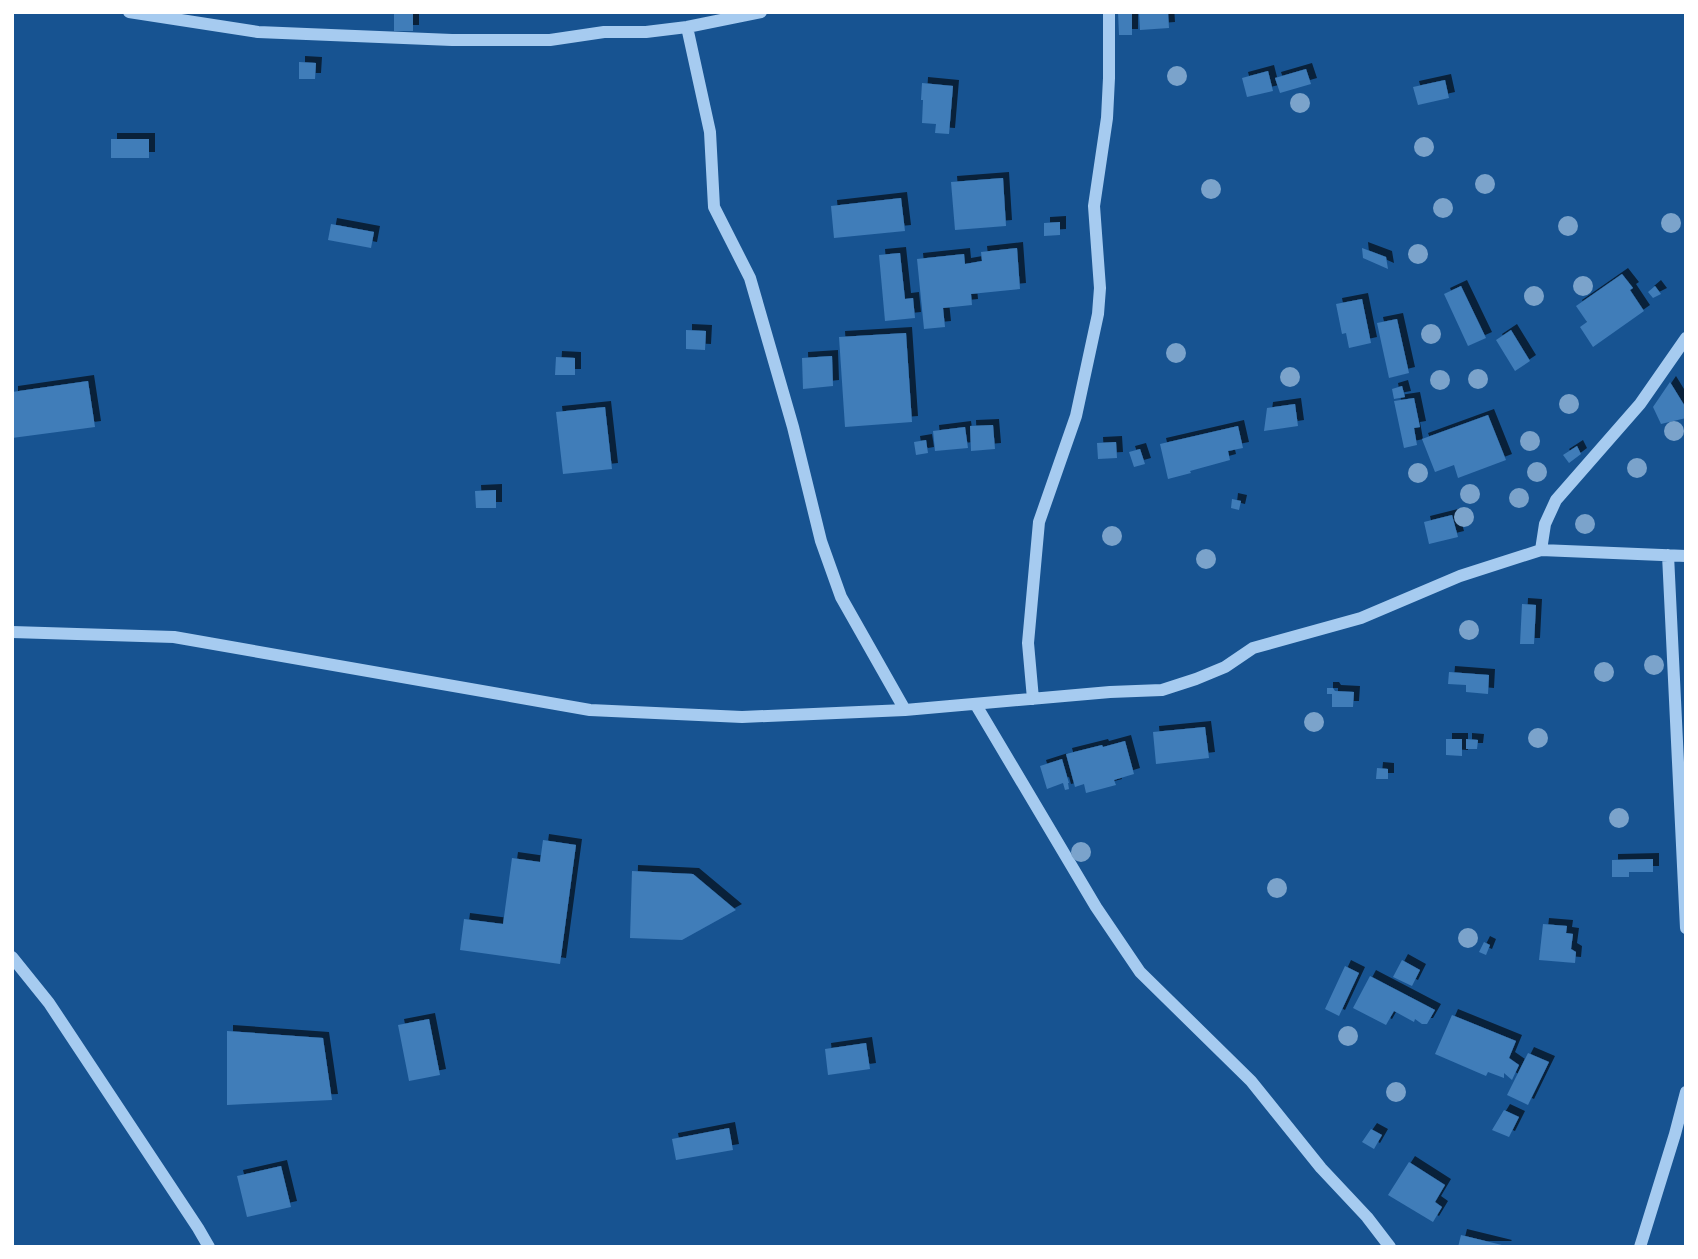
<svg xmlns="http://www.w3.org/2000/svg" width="1698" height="1259" viewBox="0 0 1698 1259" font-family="Mulish,sans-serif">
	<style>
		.building { fill: #407db9; filter: url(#shadow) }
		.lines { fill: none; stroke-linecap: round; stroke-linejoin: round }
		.minor { stroke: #a6cbf0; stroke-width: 12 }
		.tree { fill: #7ba3cb }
	</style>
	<defs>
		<filter id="shadow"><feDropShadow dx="6" dy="-6" stdDeviation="0" flood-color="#0009"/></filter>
	</defs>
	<rect width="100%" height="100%" fill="#175391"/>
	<path class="building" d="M 394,12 L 413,12 L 413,31 L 394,31 Z
		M 1118,12 L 1132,12 L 1132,35 L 1119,35 Z
		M 1139,12 L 1168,12 L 1169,28 L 1140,30 Z
		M 299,62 L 316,63 L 315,79 L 299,79 Z
		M 1306,69 L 1311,84 L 1280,93 L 1275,78 Z
		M 1268,71 L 1273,91 L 1247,97 L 1242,78 Z
		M 1445,80 L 1449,98 L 1418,105 L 1413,87 Z
		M 922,83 L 953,86 L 949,134 L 935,133 L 936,124 L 922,123 L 923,100 L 921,100 Z
		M 111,139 L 149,139 L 149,158 L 111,158 Z
		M 1003,178 L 1006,226 L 955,230 L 951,182 Z
		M 901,198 L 905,231 L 834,238 L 831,206 Z
		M 1060,222 L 1060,235 L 1044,236 L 1044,223 Z
		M 331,224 L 374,232 L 371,248 L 328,240 Z
		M 1017,248 L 1020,289 L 971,294 L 972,305 L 943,308 L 945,327 L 924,329 L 917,259 L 964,254 L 965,264 L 982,261 L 981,252 Z
		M 1362,248 L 1386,257 L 1388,269 L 1363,258 Z
		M 900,253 L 905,299 L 913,298 L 915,318 L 885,321 L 879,255 Z
		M 1622,274 L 1633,288 L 1630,290 L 1644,311 L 1593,347 L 1580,327 L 1587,322 L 1576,306 Z
		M 1461,286 L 1486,338 L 1468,346 L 1444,294 Z
		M 1655,286 L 1661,294 L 1653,298 L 1648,292 Z
		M 1362,299 L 1371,343 L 1349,348 L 1346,333 L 1342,334 L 1336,304 Z
		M 1397,319 L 1409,373 L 1389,378 L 1377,323 Z
		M 686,330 L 706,331 L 705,350 L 686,349 Z
		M 1511,330 L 1530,361 L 1515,371 L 1496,340 Z
		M 906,333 L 912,422 L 845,427 L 839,337 Z
		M 832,356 L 833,386 L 803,389 L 802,358 Z
		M 556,357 L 575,358 L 575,375 L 555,375 Z
		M 88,381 L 95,427 L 12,438 L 12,392 Z
		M 1670,382 L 1686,408 L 1686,418 L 1661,424 L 1653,407 Z
		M 1402,386 L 1405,397 L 1394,399 L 1392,389 Z
		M 1414,398 L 1420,427 L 1414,428 L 1417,445 L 1404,448 L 1394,401 Z
		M 1295,404 L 1298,426 L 1264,431 L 1267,408 Z
		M 605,407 L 612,469 L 563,474 L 556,412 Z
		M 1488,415 L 1506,460 L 1458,478 L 1454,465 L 1435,472 L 1422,439 Z
		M 993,425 L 995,449 L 971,451 L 970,426 Z
		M 1238,426 L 1243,448 L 1228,451 L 1230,460 L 1190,471 L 1191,473 L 1168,479 L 1160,444 Z
		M 965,427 L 968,448 L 935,451 L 933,431 Z
		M 926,440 L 928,453 L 916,455 L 914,442 Z
		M 1116,442 L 1117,458 L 1098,459 L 1097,443 Z
		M 1577,446 L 1581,454 L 1569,463 L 1563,455 Z
		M 1140,449 L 1145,464 L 1134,467 L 1129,452 Z
		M 496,490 L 496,508 L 476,508 L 475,491 Z
		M 1232,499 L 1241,501 L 1239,510 L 1231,508 Z
		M 1452,515 L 1458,537 L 1429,544 L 1424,522 Z
		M 1522,604 L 1536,605 L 1534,644 L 1520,644 Z
		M 1449,672 L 1489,675 L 1488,694 L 1466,692 L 1466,685 L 1448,684 Z
		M 1327,688 L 1333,688 L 1335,691 L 1354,692 L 1353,707 L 1332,707 L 1332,694 L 1327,694 Z
		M 1205,727 L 1209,758 L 1156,764 L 1153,732 Z
		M 1446,739 L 1462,739 L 1462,756 L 1446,755 Z
		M 1466,739 L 1478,740 L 1477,749 L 1466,749 Z
		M 1125,741 L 1134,774 L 1114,780 L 1116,785 L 1086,793 L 1084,784 L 1075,787 L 1066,754 L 1102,745 L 1103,747 Z
		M 1062,759 L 1069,783 L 1068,783 L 1069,789 L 1065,790 L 1063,783 L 1047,789 L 1040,766 Z
		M 1377,768 L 1388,769 L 1388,779 L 1376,779 Z
		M 543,840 L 576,845 L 560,964 L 460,950 L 464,919 L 503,924 L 512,858 L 540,862 Z
		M 1653,859 L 1653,872 L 1629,872 L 1629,877 L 1612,877 L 1612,860 Z
		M 632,871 L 693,874 L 736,910 L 682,940 L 630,938 Z
		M 1543,924 L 1567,926 L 1566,933 L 1573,934 L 1571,949 L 1576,952 L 1575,963 L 1539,960 Z
		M 1484,942 L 1490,945 L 1486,955 L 1479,952 Z
		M 1402,960 L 1420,970 L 1412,986 L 1393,977 Z
		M 1345,966 L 1359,973 L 1339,1016 L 1325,1009 Z
		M 1370,976 L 1435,1010 L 1427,1024 L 1422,1024 L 1415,1019 L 1414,1022 L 1394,1011 L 1386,1025 L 1353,1008 Z
		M 1452,1015 L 1516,1041 L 1509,1058 L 1519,1065 L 1512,1080 L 1504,1073 L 1504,1078 L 1488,1072 L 1486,1076 L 1435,1054 Z
		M 429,1019 L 440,1075 L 409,1081 L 398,1025 Z
		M 227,1031 L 323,1038 L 332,1100 L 227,1105 Z
		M 866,1043 L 870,1069 L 828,1075 L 825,1049 Z
		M 1528,1053 L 1549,1062 L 1528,1105 L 1507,1095 Z
		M 1504,1110 L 1519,1117 L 1509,1137 L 1492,1130 Z
		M 729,1128 L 733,1150 L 676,1160 L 672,1139 Z
		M 1371,1129 L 1382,1135 L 1374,1149 L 1362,1142 Z
		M 1409,1162 L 1445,1185 L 1435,1202 L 1442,1207 L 1433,1222 L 1388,1195 Z
		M 281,1166 L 291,1207 L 247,1217 L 237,1176 Z
		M 1461,1235 L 1506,1246 L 1505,1247 L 1458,1247 Z"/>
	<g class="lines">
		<path class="minor" d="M 129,12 L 258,32 L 452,40 L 550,40 L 604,32 L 646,32 L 687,27 L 761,12
			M 687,27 L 710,132 L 714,207 L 750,278 L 793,427 L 821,541 L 841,597 L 905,710
			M 1541,550 L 1545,524 L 1556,500 L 1640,404 L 1686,338
			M 1668,555 L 1686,928
			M 12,632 L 174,637 L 590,710 L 742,717 L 905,710 L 1110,692 L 1162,690 L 1196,679 L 1225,667 L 1253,648 L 1361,618 L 1460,576 L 1541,550 L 1686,556
			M 1033,699 L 1028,643 L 1039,522 L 1076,416 L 1098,314 L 1100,288 L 1094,206 L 1107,118 L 1109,78 L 1109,12
			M 976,705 L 1096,907 L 1140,972 L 1251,1081 L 1321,1168 L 1367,1217 L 1390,1247
			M 12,957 L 49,1003 L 198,1228 L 209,1247
			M 1640,1247 L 1675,1134 L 1686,1092"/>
	</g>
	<g class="tree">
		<circle cx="1177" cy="76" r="10"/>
		<circle cx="1300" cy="103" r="10"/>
		<circle cx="1424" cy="147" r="10"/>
		<circle cx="1485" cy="184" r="10"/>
		<circle cx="1211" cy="189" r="10"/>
		<circle cx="1443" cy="208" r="10"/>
		<circle cx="1671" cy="223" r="10"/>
		<circle cx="1568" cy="226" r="10"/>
		<circle cx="1418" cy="254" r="10"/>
		<circle cx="1583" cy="286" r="10"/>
		<circle cx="1534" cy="296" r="10"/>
		<circle cx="1431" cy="334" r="10"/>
		<circle cx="1176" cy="353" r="10"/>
		<circle cx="1290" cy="377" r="10"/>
		<circle cx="1478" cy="379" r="10"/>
		<circle cx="1440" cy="380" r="10"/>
		<circle cx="1569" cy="404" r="10"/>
		<circle cx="1674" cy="431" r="10"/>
		<circle cx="1530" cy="441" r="10"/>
		<circle cx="1637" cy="468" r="10"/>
		<circle cx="1537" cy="472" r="10"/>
		<circle cx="1418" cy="473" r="10"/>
		<circle cx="1470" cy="494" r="10"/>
		<circle cx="1519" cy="498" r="10"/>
		<circle cx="1464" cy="517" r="10"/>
		<circle cx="1585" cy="524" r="10"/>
		<circle cx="1112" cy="536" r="10"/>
		<circle cx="1206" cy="559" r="10"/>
		<circle cx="1469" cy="630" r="10"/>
		<circle cx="1654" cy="665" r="10"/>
		<circle cx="1604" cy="672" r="10"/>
		<circle cx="1314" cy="722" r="10"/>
		<circle cx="1538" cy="738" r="10"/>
		<circle cx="1619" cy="818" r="10"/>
		<circle cx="1081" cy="852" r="10"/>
		<circle cx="1277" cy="888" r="10"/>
		<circle cx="1468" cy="938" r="10"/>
		<circle cx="1348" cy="1036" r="10"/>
		<circle cx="1396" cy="1092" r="10"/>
	</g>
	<rect width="1698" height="1259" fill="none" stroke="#ffffff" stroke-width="28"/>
</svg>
